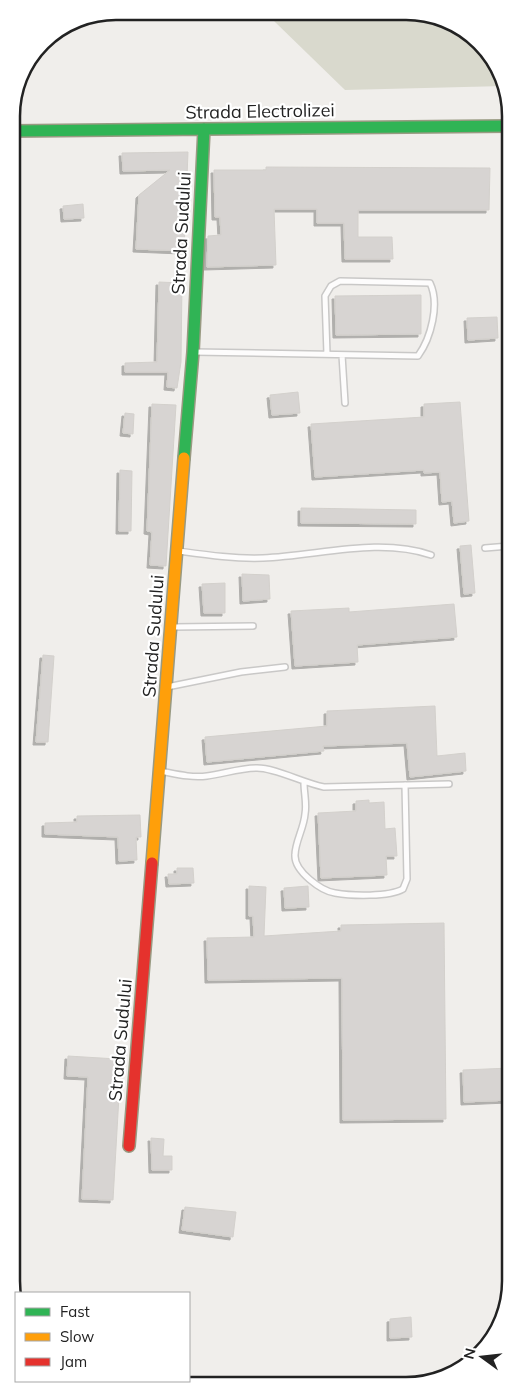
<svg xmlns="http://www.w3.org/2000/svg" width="522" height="1397" viewBox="0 0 522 1397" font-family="Mulish,sans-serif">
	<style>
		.construction { fill: #d9d9cd }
		.building { fill: #d7d4d2; stroke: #d3d0cc; filter: url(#shadow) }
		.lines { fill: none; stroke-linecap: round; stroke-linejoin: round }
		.lane-casing { stroke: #c9c8c7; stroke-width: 8 }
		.fast-casing { stroke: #999a82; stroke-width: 14 }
		.slow-casing { stroke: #999a82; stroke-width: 14 }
		.jam-casing { stroke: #999a82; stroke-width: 14 }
		.lane { stroke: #fdfcfc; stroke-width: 5 }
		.fast { stroke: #30b455; stroke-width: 11 }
		.slow { stroke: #ff9f0a; stroke-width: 11 }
		.jam { stroke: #e5322d; stroke-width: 11 }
		.labels { text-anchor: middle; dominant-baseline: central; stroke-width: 4.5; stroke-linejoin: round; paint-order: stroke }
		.street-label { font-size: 18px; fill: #222; stroke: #fff }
		.rim { fill: none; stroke: #222; stroke-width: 2.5 }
	</style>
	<defs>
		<filter id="shadow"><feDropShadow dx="-3" dy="3" stdDeviation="0" flood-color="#0004"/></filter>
	</defs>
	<rect width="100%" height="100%" fill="#f0eeeb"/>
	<path class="construction" d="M 271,12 L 426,13 L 480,42 L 504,86 L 345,90 L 274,21 Z"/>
	<path class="building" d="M 188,152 L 184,251 L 136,249 L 139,195 L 170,170 L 123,171 L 122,153 Z
		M 266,167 L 490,168 L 489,210 L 358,210 L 358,237 L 392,237 L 393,259 L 345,259 L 344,223 L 317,223 L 317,209 L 274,209 L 276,265 L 207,267 L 208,236 L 221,235 L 220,217 L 215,217 L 214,170 L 266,170 Z
		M 83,204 L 84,218 L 64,219 L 63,206 Z
		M 159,282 L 182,283 L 181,362 L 177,388 L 167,387 L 168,372 L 125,372 L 125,363 L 157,362 Z
		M 421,295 L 421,334 L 336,335 L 335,296 Z
		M 497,317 L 498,338 L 468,340 L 467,318 Z
		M 298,392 L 300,413 L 272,415 L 270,395 Z
		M 460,402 L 469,521 L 454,523 L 452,501 L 442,502 L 440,472 L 424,473 L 424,470 L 315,477 L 311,424 L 424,417 L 424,404 Z
		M 152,404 L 176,405 L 166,566 L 150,565 L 152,532 L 147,531 Z
		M 125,413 L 134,414 L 133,434 L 123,433 Z
		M 120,470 L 132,471 L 131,531 L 119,531 Z
		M 301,508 L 416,510 L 416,524 L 301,523 Z
		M 471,545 L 475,593 L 464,594 L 460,546 Z
		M 242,574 L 269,575 L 270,599 L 243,601 Z
		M 225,583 L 225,613 L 204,613 L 202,584 Z
		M 454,604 L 457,637 L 357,645 L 358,662 L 295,666 L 291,611 L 349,608 L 349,612 Z
		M 43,655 L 54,656 L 48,742 L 36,742 Z
		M 435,706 L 437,756 L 465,753 L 466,771 L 410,777 L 407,743 L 323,746 L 324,751 L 207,762 L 205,737 L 327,726 L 327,711 Z
		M 369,800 L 369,803 L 384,802 L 385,829 L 395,828 L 397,856 L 386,856 L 387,875 L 321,878 L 318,813 L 356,811 L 356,801 Z
		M 140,815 L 141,837 L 136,837 L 137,860 L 119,861 L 118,837 L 45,834 L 45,823 L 77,822 L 77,816 Z
		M 177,868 L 193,868 L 194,883 L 169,884 L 168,874 L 177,874 Z
		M 249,886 L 266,887 L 264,936 L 341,931 L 341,925 L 444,923 L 446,1119 L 343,1120 L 342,978 L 208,980 L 207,938 L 254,937 L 253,916 L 249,916 Z
		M 308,886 L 309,907 L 285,908 L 284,888 Z
		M 68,1056 L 117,1059 L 115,1095 L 119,1096 L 113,1200 L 82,1199 L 88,1077 L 67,1076 Z
		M 510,1068 L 510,1100 L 464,1102 L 463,1070 Z
		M 151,1138 L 164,1139 L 163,1156 L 172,1156 L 172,1170 L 152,1170 Z
		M 185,1207 L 236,1212 L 233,1237 L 182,1230 Z
		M 411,1317 L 412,1337 L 390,1338 L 390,1319 Z"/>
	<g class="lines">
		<g class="lane-casing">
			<path id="lane" d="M 194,352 L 418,356 C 431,338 440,304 430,283 L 340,281 L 331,286 L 325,296 L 327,354
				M 342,355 L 345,403
				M 485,548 L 509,546
				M 178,551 C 207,555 234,559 263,558 C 318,556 378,537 431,555
				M 174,627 L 253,626
				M 167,687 L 241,672 L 285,667
				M 160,771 C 176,774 191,778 207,776 C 223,774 240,768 257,768 C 276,768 303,783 324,787 L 449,784
				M 304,783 C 304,793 307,804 305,814 C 304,828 295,842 295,855 C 294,871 321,891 335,893 C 352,896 389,897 403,889 L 407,879 L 405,785"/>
		</g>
		<g class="fast-casing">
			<path id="fast" d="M 12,131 L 509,126
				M 184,458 L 193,352 L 204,129"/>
		</g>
		<g class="slow-casing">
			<path id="slow" d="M 152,863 L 184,458"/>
		</g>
		<g class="jam-casing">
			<path id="jam" d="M 129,1146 L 152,863"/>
		</g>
		<use href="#lane" class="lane"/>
		<use href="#fast" class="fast"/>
		<use href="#slow" class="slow"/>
		<use href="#jam" class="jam"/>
	</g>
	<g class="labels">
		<g class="street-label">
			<text transform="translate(260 111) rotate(-1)">Strada Electrolizei</text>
			<text transform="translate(181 233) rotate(-87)">Strada Sudului</text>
			<text transform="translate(153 636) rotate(-86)">Strada Sudului</text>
			<text transform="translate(120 1040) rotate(-85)">Strada Sudului</text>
		</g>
	</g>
	<path d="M0 0H522V1397H0ZM116 20H406A96 96 0 0 1 502 116V1281A96 96 0 0 1 406 1377H116A96 96 0 0 1 20 1281V116A96 96 0 0 1 116 20Z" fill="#fff" fill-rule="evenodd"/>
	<path class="rim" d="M116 20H406A96 96 0 0 1 502 116V1281A96 96 0 0 1 406 1377H116A96 96 0 0 1 20 1281V116A96 96 0 0 1 116 20Z"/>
	<rect x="15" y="1292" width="175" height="90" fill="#ffffff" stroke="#a7a7a7"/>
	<rect x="25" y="1308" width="25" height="8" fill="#30b455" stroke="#a7a7a7"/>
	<text x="60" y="1317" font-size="15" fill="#222222">Fast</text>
	<rect x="25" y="1333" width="25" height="8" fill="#ff9f0a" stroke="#a7a7a7"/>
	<text x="60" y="1342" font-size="15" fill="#222222">Slow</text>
	<rect x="25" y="1358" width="25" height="8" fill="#e5322d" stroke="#a7a7a7"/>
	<text x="60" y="1367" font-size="15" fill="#222222">Jam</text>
	<g transform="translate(482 1357) rotate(285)" stroke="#ffffff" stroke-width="4" paint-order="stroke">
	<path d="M0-4L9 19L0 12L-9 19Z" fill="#222222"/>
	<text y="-8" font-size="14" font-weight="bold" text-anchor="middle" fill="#222222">N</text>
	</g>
</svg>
